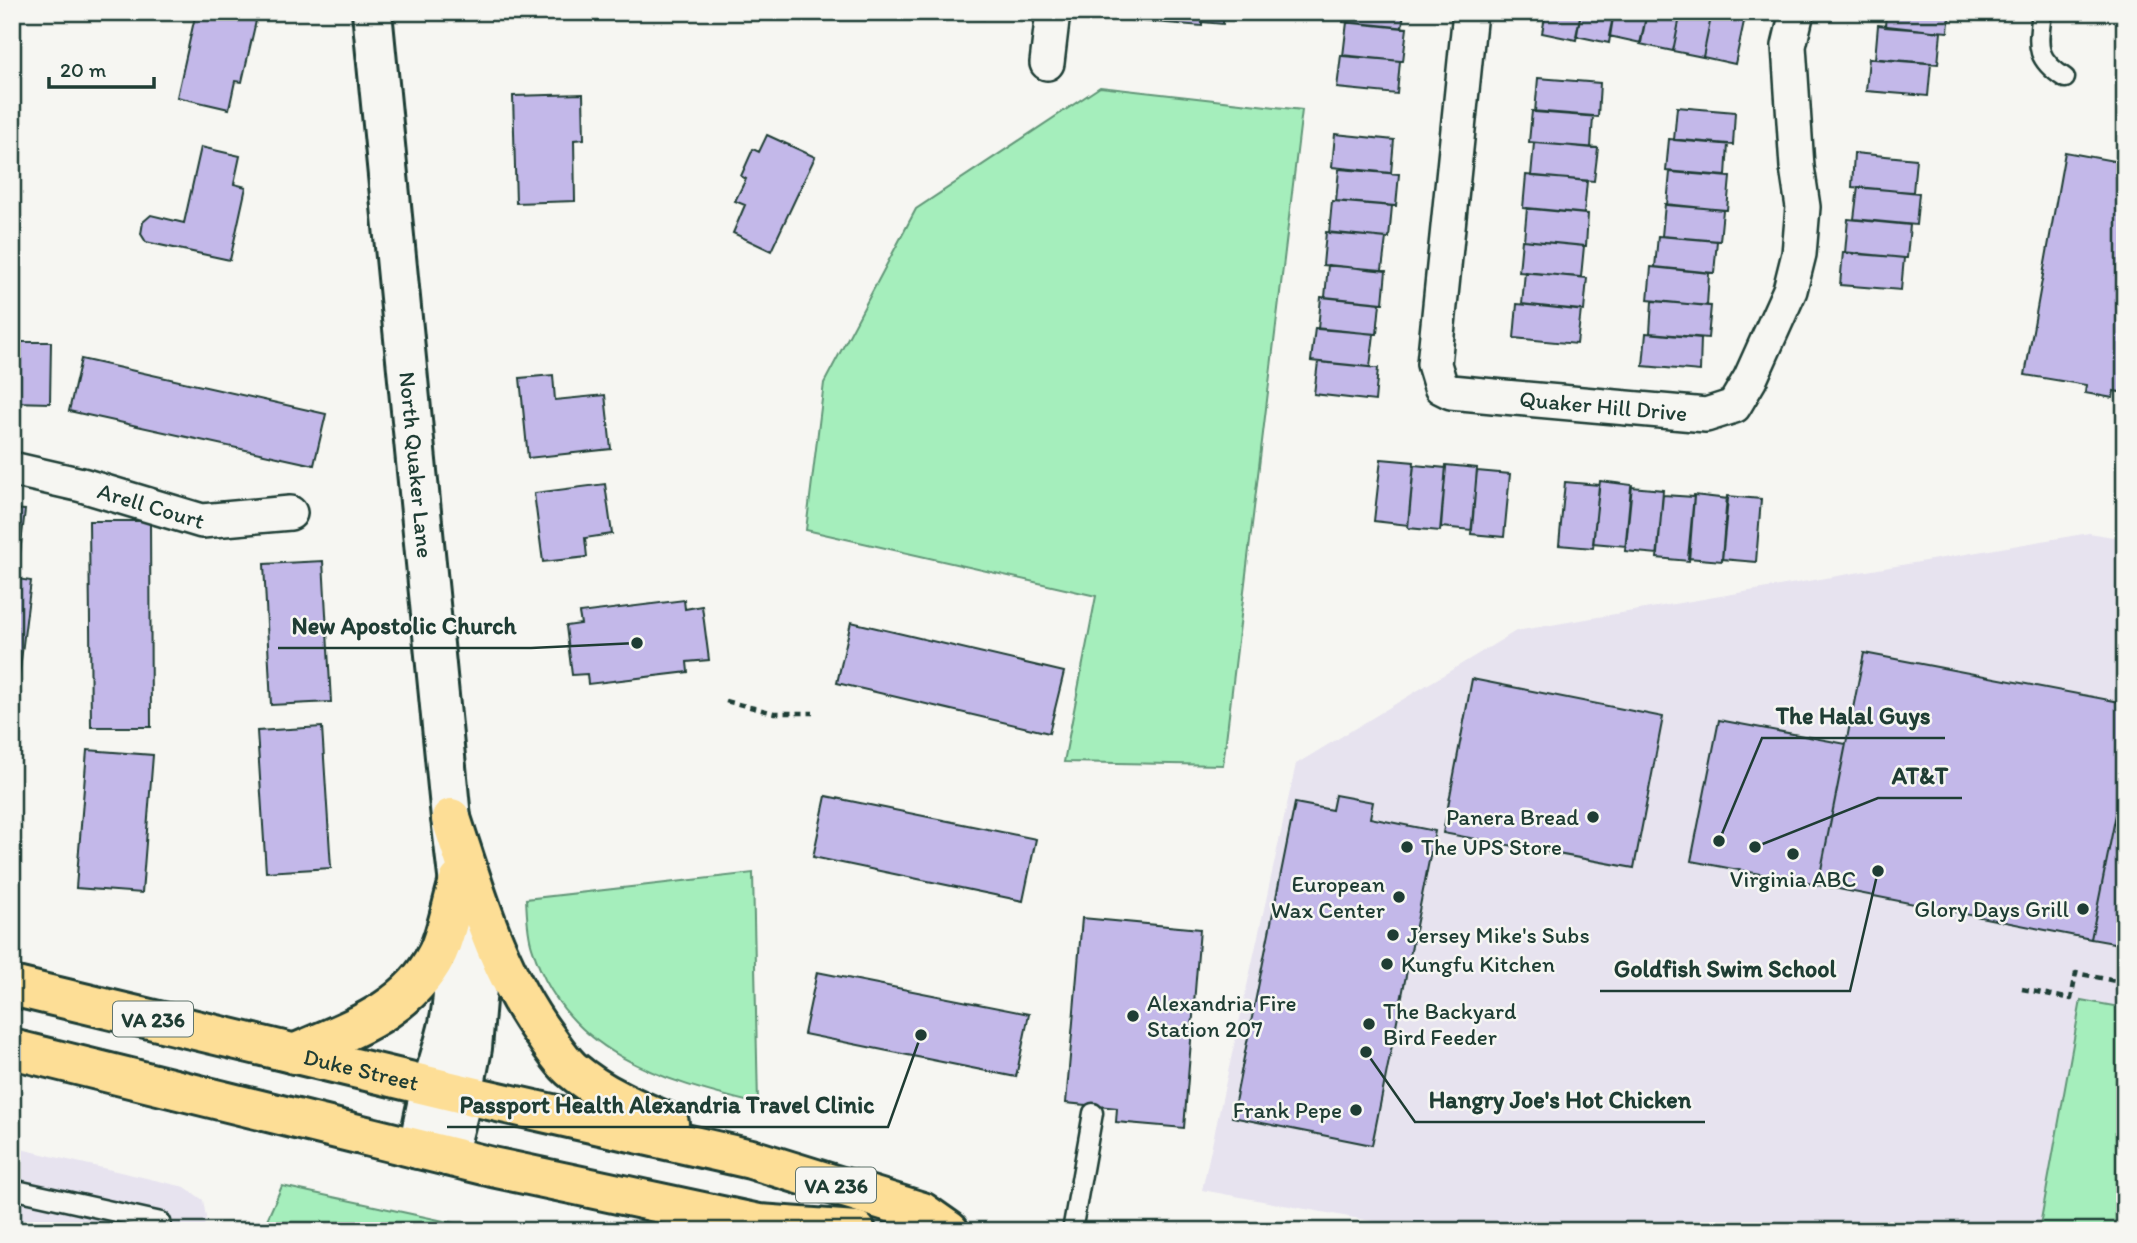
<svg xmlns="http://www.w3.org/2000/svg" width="2137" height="1243" viewBox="0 0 2137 1243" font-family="Itim,sans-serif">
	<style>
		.built { fill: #e7e3ef }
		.green { fill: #a5eebc; stroke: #629678; stroke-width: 2 }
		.building { fill: #c3b8e9; stroke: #1f3d34; stroke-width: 2 }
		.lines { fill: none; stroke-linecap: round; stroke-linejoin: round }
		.lane-casing { stroke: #1f3d34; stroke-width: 23 }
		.street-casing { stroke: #1f3d34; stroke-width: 38 }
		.secondary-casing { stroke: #1f3d34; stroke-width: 44 }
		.primary-casing { stroke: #1f3d34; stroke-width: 44 }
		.path { stroke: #1f3d34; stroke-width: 4.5; stroke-dasharray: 7 5; stroke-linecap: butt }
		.lane { stroke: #f6f6f2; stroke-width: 18 }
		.street { stroke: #f6f6f2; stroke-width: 33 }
		.secondary { stroke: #f6f6f2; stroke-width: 38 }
		.primary { stroke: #fdde96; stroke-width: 38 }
		.poi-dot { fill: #1f3d34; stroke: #f6f6f2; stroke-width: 2.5 }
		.labels { text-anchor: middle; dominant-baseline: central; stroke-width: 5; stroke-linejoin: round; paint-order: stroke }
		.shield { fill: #f6f6f2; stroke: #60746d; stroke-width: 2 }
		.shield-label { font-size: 21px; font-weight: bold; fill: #1f3d34 }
		.street-label { font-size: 23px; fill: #1f3d34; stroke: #f6f6f2 }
		.poi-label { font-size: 23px; fill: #1f3d34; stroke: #f6f6f2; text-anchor: start }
		.leader { fill: none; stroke: #1f3d34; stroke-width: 2.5 }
		.callout-dot { fill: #1f3d34; stroke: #f6f6f2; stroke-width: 2.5 }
		.callout-label { font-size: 24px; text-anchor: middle; font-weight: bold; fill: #1f3d34; stroke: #f6f6f2; stroke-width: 5; stroke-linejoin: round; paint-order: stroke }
	</style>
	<rect width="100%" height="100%" fill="#f6f6f2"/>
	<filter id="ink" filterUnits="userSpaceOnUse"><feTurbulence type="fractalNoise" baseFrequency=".0143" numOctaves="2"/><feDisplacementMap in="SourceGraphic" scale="14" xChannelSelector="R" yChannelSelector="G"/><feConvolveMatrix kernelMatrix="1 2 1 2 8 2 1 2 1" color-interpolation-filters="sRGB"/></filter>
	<g filter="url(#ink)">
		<path class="built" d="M 2089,533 L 2125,539 L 2125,1231 L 1425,1231 L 1202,1190 L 1296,764 L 1516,631 Z
			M 12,1147 L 185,1187 L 203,1200 L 206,1217 L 203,1231 L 12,1231 Z"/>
		<path class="green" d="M 1100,87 L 1302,110 L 1223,765 L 1064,762 L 1096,596 L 806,530 L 824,383 L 916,209 Z
			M 753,873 L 758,1104 C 662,1081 564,1053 532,947 C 527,932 527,914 526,899 Z
			M 2081,1000 L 2125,1008 L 2125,1231 L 2039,1231 Z
			M 282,1186 L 490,1231 L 262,1231 Z"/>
		<path class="building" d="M 196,12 L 252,12 L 250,19 L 256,21 L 242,82 L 235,81 L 229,109 L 177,97 Z
			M 892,12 L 984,12 L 984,19 Z
			M 1130,12 L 1224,12 L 1223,24 L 1202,22 L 1202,26 L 1130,20 Z
			M 1344,12 L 1404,12 L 1402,28 L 1343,22 Z
			M 1546,12 L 1581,12 L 1576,40 L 1542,33 Z
			M 1581,12 L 1614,12 L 1609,43 L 1576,36 Z
			M 1614,12 L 1647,12 L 1641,43 L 1609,36 Z
			M 1647,12 L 1681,12 L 1673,51 L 1640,44 Z
			M 1681,12 L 1712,12 L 1703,57 L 1673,51 Z
			M 1712,12 L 1746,12 L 1735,64 L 1703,57 Z
			M 1886,12 L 1950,12 L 1948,32 L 1885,27 Z
			M 1347,22 L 1407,28 L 1403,61 L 1343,56 Z
			M 1878,25 L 1941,32 L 1938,64 L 1875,59 Z
			M 1341,55 L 1400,61 L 1397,94 L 1337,88 Z
			M 1869,58 L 1931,63 L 1928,96 L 1866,91 Z
			M 1538,78 L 1600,83 L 1598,117 L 1535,112 Z
			M 583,94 L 584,139 L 574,140 L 575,201 L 516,203 L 513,96 Z
			M 1677,107 L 1735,112 L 1733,145 L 1674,140 Z
			M 1532,111 L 1593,116 L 1591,148 L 1529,142 Z
			M 1335,134 L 1394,140 L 1391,173 L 1332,167 Z
			M 767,135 L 815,157 L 771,251 L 733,233 L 745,205 L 735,201 L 746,179 L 741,176 L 753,149 L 759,152 Z
			M 1669,139 L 1728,144 L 1726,176 L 1666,171 Z
			M 1534,143 L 1598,148 L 1594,181 L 1531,176 Z
			M 201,147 L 240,156 L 234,184 L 246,187 L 230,260 L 146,242 L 141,234 L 143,222 L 151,215 L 184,223 Z
			M 2065,152 L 2125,163 L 2125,260 L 2121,279 L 2125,280 L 2125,393 L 2114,391 L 2113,398 L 2085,393 L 2086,385 L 2025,375 Z
			M 1854,153 L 1916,159 L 1913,192 L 1852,187 Z
			M 1339,169 L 1399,174 L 1396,206 L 1336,201 Z
			M 1670,172 L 1730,177 L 1727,210 L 1667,205 Z
			M 1526,175 L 1587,181 L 1584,214 L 1523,208 Z
			M 1858,187 L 1919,193 L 1916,225 L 1854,219 Z
			M 1332,201 L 1392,206 L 1389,238 L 1329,233 Z
			M 1665,204 L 1723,210 L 1720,241 L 1662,236 Z
			M 1527,208 L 1588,214 L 1586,246 L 1524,240 Z
			M 1848,219 L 1910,225 L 1907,258 L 1845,253 Z
			M 1326,232 L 1386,238 L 1382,270 L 1323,265 Z
			M 1658,236 L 1717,241 L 1714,273 L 1655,267 Z
			M 1522,240 L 1584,246 L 1581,277 L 1519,272 Z
			M 1843,252 L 1904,258 L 1901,290 L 1840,285 Z
			M 1328,265 L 1386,271 L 1383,303 L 1325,297 Z
			M 1651,267 L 1709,273 L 1707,306 L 1648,300 Z
			M 1525,272 L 1587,278 L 1584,311 L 1522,304 Z
			M 1321,297 L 1380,303 L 1377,334 L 1318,329 Z
			M 1652,301 L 1711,306 L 1708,338 L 1650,333 Z
			M 1517,304 L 1581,310 L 1577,344 L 1514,338 Z
			M 1315,328 L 1374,334 L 1370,367 L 1311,361 Z
			M 1646,333 L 1701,338 L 1700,371 L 1643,366 Z
			M 12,342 L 51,342 L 50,403 L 12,402 Z
			M 81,359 L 326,414 L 314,465 L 69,411 Z
			M 1318,362 L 1378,368 L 1375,401 L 1314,394 Z
			M 553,375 L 555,400 L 605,395 L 611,449 L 528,458 L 520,378 Z
			M 1381,459 L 1414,462 L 1408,525 L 1374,521 Z
			M 1414,465 L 1446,468 L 1440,531 L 1408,528 Z
			M 1446,465 L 1477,468 L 1472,530 L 1441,527 Z
			M 1477,471 L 1510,474 L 1504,537 L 1471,534 Z
			M 1600,481 L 1632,485 L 1626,546 L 1593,543 Z
			M 1565,482 L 1599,485 L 1593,548 L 1559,545 Z
			M 605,484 L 612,534 L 585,538 L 587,557 L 543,562 L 534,493 Z
			M 1631,487 L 1663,490 L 1658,554 L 1625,551 Z
			M 1663,495 L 1694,497 L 1689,561 L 1657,558 Z
			M 1694,495 L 1728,499 L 1722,561 L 1688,558 Z
			M 1727,496 L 1761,499 L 1756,562 L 1722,559 Z
			M 12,509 L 25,510 L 17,579 L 31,581 L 12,732 Z
			M 89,521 L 150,521 L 151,727 L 91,727 Z
			M 323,561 L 331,702 L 271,705 L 264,564 Z
			M 684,600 L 685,609 L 702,606 L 709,660 L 687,662 L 688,672 L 588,684 L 587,674 L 572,675 L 566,626 L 581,624 L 579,613 Z
			M 851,622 L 1064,672 L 1049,733 L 837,683 Z
			M 1864,653 L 2125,703 L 2125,769 L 2091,939 L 1818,885 Z
			M 1472,679 L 1663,717 L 1634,868 L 1443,833 Z
			M 1719,720 L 1846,744 L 1818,885 L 1691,861 Z
			M 322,727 L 331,868 L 266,872 L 257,731 Z
			M 87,750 L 153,755 L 142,893 L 76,888 Z
			M 2125,769 L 2125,945 L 2091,939 Z
			M 1335,795 L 1373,802 L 1370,818 L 1435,831 L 1372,1145 L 1232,1117 L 1295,803 L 1332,810 Z
			M 826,796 L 1036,839 L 1023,901 L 813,857 Z
			M 1082,918 L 1200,929 L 1184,1128 L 1116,1122 L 1117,1108 L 1066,1103 Z
			M 817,972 L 1029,1014 L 1016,1077 L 804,1034 Z"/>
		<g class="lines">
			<g class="lane-casing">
				<path id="lane" d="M 2042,12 C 2038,46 2034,58 2065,78
					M 12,1189 L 161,1222 L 159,1231
					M 1072,1231 L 1093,1113"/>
			</g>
			<g class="street-casing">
				<g id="street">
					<path id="s1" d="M 1470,12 L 1434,364 L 1441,387 L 1451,392 L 1504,397 L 1706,415 L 1734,406 L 1750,379 L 1790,290 L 1799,254 L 1803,207 L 1797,167 L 1789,46 L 1797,12"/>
					<path d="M 1047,63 L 1053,12"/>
					<path id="s2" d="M 12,469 L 82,485 L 202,521 L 290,513"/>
				</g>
			</g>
			<g class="secondary-casing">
				<g id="secondary">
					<path id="s3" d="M 372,12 L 451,818 L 463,918 L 477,988 L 472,1048 L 463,1094 L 447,1156"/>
					<path d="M 418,1149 C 422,1128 426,1106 432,1085 C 441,1051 454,1020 453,984"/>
				</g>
			</g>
			<g class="primary-casing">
				<g id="primary">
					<path d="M 451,818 C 476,894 497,971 545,1036 C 553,1047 561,1060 571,1069 C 600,1094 635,1109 669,1123"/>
					<path id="s4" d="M 12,986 L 463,1094 L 751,1159 L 922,1212 L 949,1231"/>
					<path d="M 12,1049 L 492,1167 L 759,1224 L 856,1231"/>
					<path d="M 294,1054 C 350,1029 407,1012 437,954 C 447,934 452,903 459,881"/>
				</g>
			</g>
			<path class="path" d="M 726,701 L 774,713 L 813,713
				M 2022,989 L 2071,999 L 2076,973 L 2125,983"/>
			<use href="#lane" class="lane"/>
			<use href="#street" class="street"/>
			<use href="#secondary" class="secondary"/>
			<use href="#primary" class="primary"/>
		</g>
	</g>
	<g class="poi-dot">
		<circle cx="1593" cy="817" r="7"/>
		<circle cx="1407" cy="847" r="7"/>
		<circle cx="1793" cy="854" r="7"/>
		<circle cx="1399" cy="897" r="7"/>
		<circle cx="2083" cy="909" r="7"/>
		<circle cx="1393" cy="935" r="7"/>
		<circle cx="1387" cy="964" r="7"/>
		<circle cx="1133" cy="1016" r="7"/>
		<circle cx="1369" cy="1024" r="7"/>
		<circle cx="1356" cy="1110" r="7"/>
	</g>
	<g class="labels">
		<g class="shield">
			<rect x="113" y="1001.5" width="80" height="35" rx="5"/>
			<rect x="796" y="1167.5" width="80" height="35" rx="5"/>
		</g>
		<g class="shield-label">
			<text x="153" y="1019">VA 236</text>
			<text x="836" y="1185">VA 236</text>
		</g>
		<g class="street-label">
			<text stroke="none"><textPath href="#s1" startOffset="542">Quaker Hill Drive</textPath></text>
			<text stroke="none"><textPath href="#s3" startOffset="455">North Quaker Lane</textPath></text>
			<text stroke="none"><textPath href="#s2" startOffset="144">Arell Court</textPath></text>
			<text stroke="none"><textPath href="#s4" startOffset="359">Duke Street</textPath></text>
		</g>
		<g class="poi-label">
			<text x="1579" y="817" text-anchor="end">Panera Bread</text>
			<text x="1421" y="847">The UPS Store</text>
			<text x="1793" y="879" text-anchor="middle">Virginia ABC</text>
			<text x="1385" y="884" text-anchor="end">European<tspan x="1385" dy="26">Wax Center</tspan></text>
			<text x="2069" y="909" text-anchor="end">Glory Days Grill</text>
			<text x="1407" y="935">Jersey Mike's Subs</text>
			<text x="1401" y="964">Kungfu Kitchen</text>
			<text x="1147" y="1003">Alexandria Fire<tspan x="1147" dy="26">Station 207</tspan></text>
			<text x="1383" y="1011">The Backyard<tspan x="1383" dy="26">Bird Feeder</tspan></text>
			<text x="1342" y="1110" text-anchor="end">Frank Pepe</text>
		</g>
	</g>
	<path class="leader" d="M637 643L531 648H278M1719 841L1762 738H1945M1755 847L1878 798H1962M1878 871L1850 991H1600M1366 1052L1415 1122H1705M921 1035L888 1127H447"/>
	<g class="callout-dot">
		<circle cx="637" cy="643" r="7"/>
		<circle cx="1719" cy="841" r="7"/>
		<circle cx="1755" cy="847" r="7"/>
		<circle cx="1878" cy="871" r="7"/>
		<circle cx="1366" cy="1052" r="7"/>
		<circle cx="921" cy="1035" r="7"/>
	</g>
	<g class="callout-label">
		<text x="404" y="634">New Apostolic Church</text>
		<text x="1853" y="724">The Halal Guys</text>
		<text x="1920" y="784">AT&amp;T</text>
		<text x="1725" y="977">Goldfish Swim School</text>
		<text x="1560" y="1108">Hangry Joe's Hot Chicken</text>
		<text x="667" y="1113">Passport Health Alexandria Travel Clinic</text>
	</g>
	<rect width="2137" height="1243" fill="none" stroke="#f6f6f2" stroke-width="42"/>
	<rect x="21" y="21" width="2095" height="1201" fill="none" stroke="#1f3d34" stroke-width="2.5" filter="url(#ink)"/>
	<path d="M49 77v10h105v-10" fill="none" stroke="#1f3d34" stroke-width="3.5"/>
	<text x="60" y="77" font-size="21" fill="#1f3d34" stroke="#f6f6f2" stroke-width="5" paint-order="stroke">20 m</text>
</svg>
